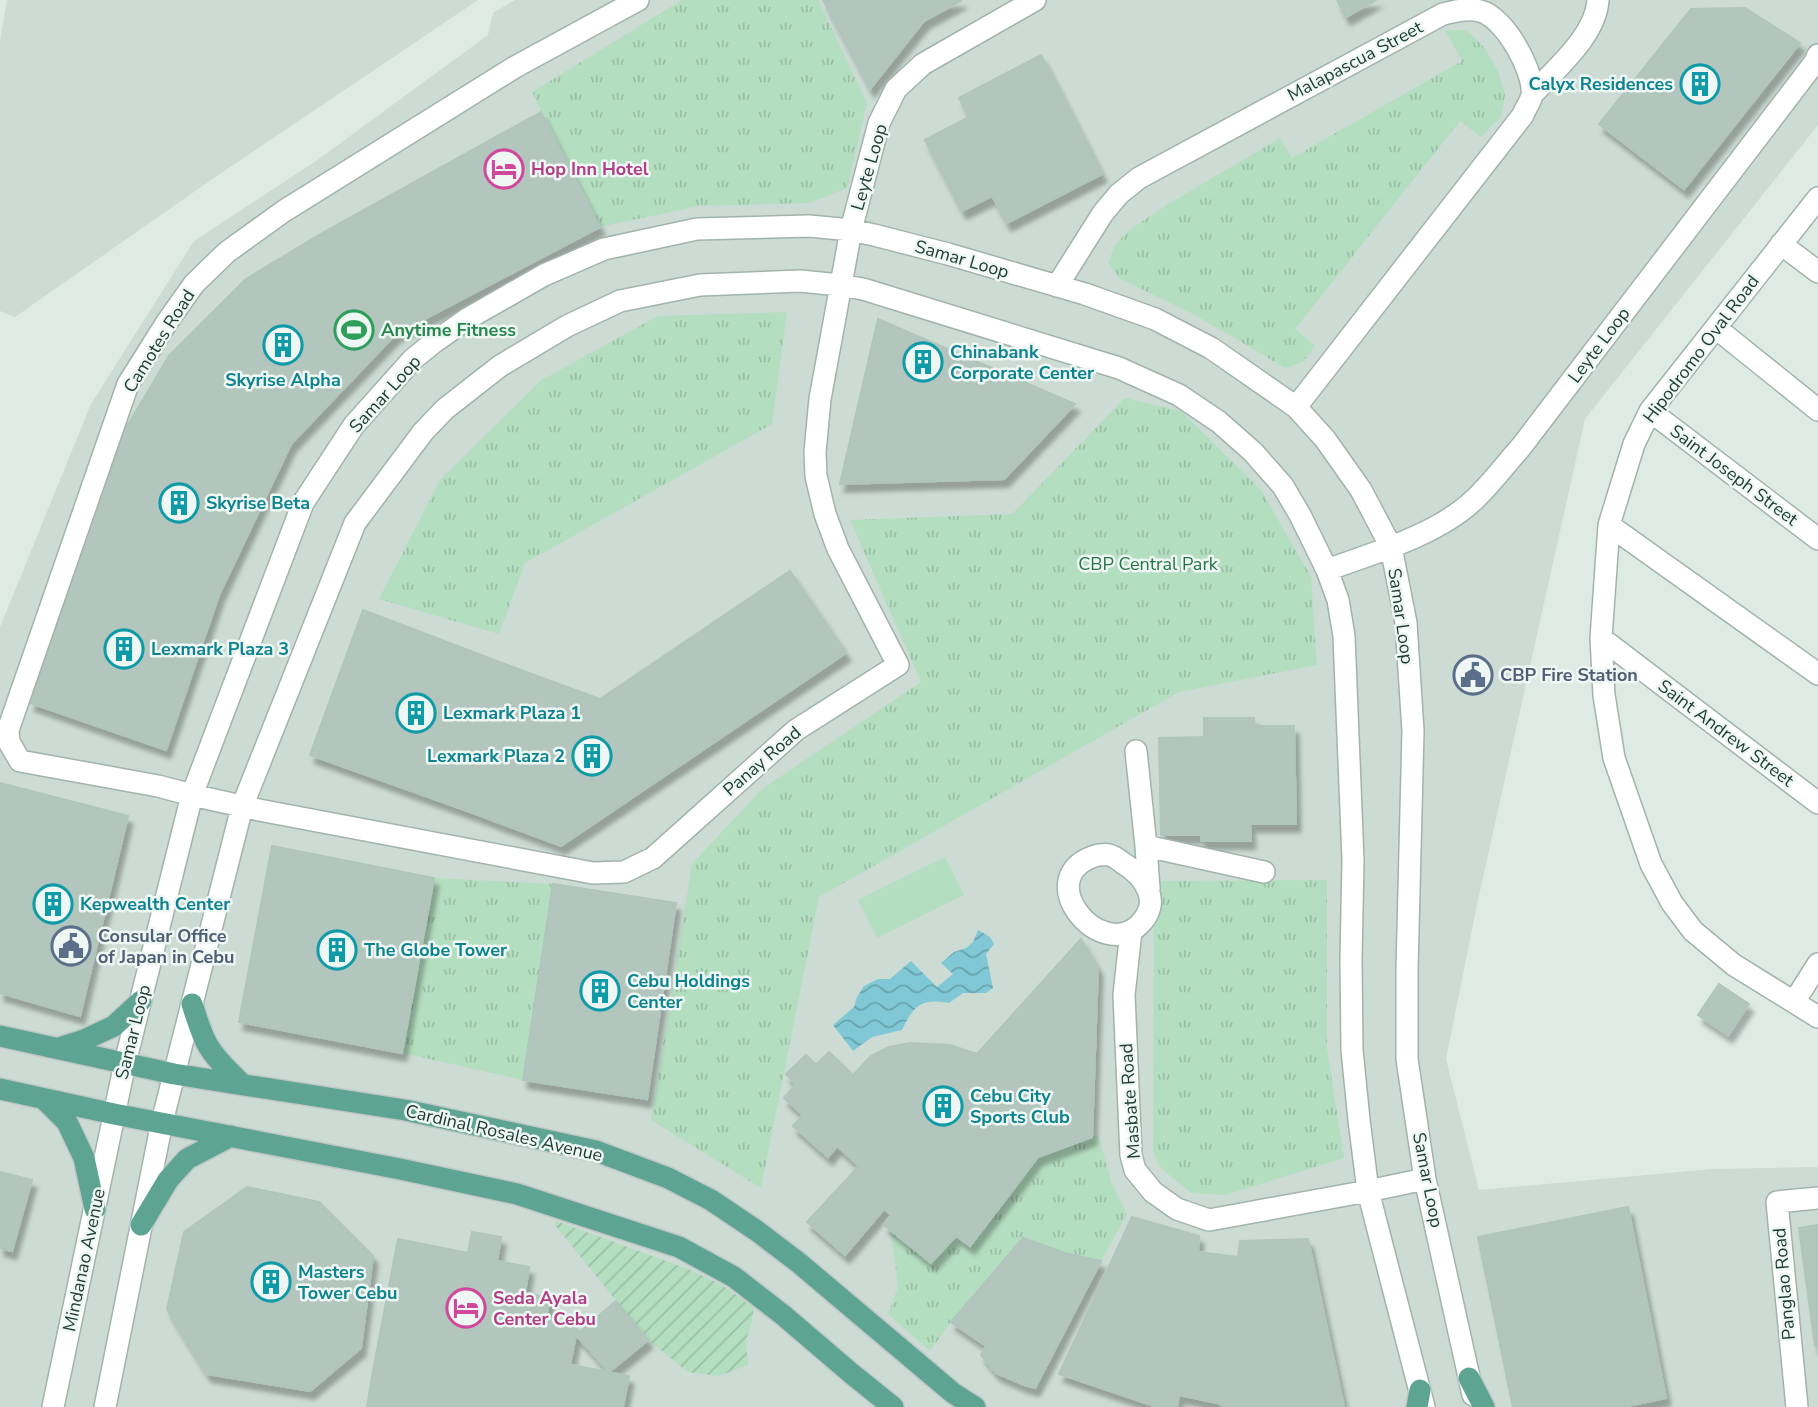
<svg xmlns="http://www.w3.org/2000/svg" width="1818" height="1407" viewBox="0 0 1818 1407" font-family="'Nunito Sans',sans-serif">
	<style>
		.built { fill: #ccdbd4 }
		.grass { fill: url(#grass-tufts) }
		.garden { fill: url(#garden-furrows) }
		.pitch { fill: #b4dec0 }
		.water { fill: url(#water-waves) }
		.building { fill: #b3c6be; stroke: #b0c5bc; stroke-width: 2; filter: url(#shadow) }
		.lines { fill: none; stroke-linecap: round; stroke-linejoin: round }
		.minor-casing { stroke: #a1b3ac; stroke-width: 24 }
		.major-casing { stroke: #c0c8c6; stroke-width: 24 }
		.minor { stroke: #fff; stroke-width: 21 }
		.major { stroke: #5ea492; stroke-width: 21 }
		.labels { text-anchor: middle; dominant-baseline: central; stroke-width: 5; stroke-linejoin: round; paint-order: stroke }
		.street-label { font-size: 18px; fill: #1e3b33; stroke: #eef7f3 }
		.culture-label { font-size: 18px; font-weight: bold; fill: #0d838f; stroke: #eef7f3; text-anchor: start }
		.hotel-label { font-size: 18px; font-weight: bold; fill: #b23c85; stroke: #eef7f3; text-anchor: start }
		.leisure-label { font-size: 18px; font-weight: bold; fill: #27864d; stroke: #eef7f3; text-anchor: start }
		.park-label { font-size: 18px; fill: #257544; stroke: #eef7f3 }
		.service-label { font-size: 18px; font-weight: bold; fill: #4e5e75; stroke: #eef7f3; text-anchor: start }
	</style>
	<defs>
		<pattern id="grass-tufts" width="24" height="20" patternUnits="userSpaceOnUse" patternTransform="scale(1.75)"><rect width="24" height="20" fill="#b4dec0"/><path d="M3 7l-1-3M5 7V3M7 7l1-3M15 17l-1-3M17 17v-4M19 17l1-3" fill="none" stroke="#9abfa5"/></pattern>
		<pattern id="garden-furrows" width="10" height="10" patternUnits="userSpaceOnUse" patternTransform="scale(1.75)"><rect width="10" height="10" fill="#b4dec0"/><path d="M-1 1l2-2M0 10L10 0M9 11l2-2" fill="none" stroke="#9abfa5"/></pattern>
		<pattern id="water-waves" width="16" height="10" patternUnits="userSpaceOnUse" patternTransform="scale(1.75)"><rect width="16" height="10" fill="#80c8d5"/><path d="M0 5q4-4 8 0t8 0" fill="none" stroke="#68a4ad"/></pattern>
		<filter id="shadow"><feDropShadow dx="4.5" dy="8" stdDeviation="2" flood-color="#0004"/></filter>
	</defs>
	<rect width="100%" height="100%" fill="#deebe5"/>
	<path class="built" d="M 7,0 L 478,0 L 211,180 L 15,317 L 0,311 L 0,41 Z
		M 515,0 L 1818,0 L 1818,125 L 1585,419 L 1478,900 L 1446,1059 L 1479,1190 L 1713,1169 L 1818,1167 L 1818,1407 L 0,1407 L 0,627 L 91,404 L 194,241 L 316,161 L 488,35 L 493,13 Z"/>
	<path class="grass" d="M 682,0 L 818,0 L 867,103 L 847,188 L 809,203 L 699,206 L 600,227 L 532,92 Z
		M 1445,30 L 1466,30 L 1484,47 L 1498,71 L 1505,94 L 1501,116 L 1481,137 L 1460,121 L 1295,329 L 1315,346 L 1303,362 L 1285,368 L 1195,315 L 1119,278 L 1108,263 L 1115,245 L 1129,230 L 1170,203 L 1280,138 L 1292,158 L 1462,61 Z
		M 787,312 L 772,424 L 525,563 L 499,634 L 379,599 L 440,480 L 540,381 L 658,316 Z
		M 1125,398 L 1181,411 L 1261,490 L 1311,577 L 1317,665 L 1179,692 L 819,897 L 761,1188 L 651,1120 L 692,864 L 762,789 L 921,682 L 850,520 L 1012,514 Z
		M 434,878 L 553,884 L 523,1080 L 402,1053 Z
		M 1327,880 L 1327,1049 L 1344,1158 L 1225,1195 L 1191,1193 L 1160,1167 L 1153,1151 L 1154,881 Z
		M 1098,1135 L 1112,1184 L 1127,1214 L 1101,1261 L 1065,1253 L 1023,1238 L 951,1322 L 930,1351 L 888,1314 L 898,1287 L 891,1231 L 931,1263 L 956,1236 L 1038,1157 Z"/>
	<path class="garden" d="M 556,1221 L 688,1269 L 722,1285 L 753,1307 C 755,1322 745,1334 746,1348 C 747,1354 748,1359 748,1365 L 718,1376 L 688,1372 L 648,1340 L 555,1225 Z"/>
	<path class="pitch" d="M 945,857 L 964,895 L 877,938 L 858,900 Z"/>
	<path class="water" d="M 978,930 L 990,937 L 994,944 L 986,954 L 993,988 L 986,993 L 963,993 L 949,1003 C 921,998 914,1005 902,1030 L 872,1037 L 853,1051 L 833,1025 L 854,1007 L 857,997 L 864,986 L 878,979 L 890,979 L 911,961 L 937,987 L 953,974 L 941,963 L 954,952 L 966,948 L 973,942 Z"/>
	<path class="building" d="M 823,0 L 962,0 L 924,21 L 870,89 Z
		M 1337,0 L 1376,0 L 1346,17 Z
		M 1745,8 L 1800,43 L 1684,189 L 1599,124 L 1691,9 Z
		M 1041,55 L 1102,174 L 1007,223 L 992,196 L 962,211 L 925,140 L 969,117 L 959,98 Z
		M 541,112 L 600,227 L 396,334 L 324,232 Z
		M 324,232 L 396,334 L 291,444 L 169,356 L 246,279 Z
		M 878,319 L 1075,404 L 1004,479 L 840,484 Z
		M 169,356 L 291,444 L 219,595 L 83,548 L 108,458 Z
		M 83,548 L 219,595 L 166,750 L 30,703 Z
		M 790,571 L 846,653 L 561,846 L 470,812 L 521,670 L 600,699 Z
		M 363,610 L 521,670 L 470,812 L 310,755 Z
		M 1204,718 L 1254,718 L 1255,726 L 1294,726 L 1296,824 L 1250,824 L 1251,841 L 1201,841 L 1201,835 L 1161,835 L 1159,738 L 1204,737 Z
		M 0,783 L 128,816 L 80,1016 L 0,993 Z
		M 272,846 L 434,878 L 402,1053 L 239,1022 Z
		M 553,884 L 676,903 L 647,1099 L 523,1080 Z
		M 1081,939 L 1098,968 L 1092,1137 L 1038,1157 L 970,1246 L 956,1236 L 931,1263 L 884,1225 L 891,1215 L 884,1209 L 845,1255 L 807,1222 L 859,1166 L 837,1146 L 828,1157 L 793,1126 L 803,1115 L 784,1098 L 796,1084 L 786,1074 L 806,1055 L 816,1065 L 829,1052 L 853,1075 L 871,1056 L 889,1047 L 910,1043 L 950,1045 L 977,1054 Z
		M 1719,984 L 1749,1004 L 1728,1035 L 1698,1015 Z
		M 0,1172 L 32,1180 L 12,1251 L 0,1248 Z
		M 247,1187 L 319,1202 L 373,1256 L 361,1348 L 310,1391 L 207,1374 L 167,1309 L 184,1232 Z
		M 1628,1207 L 1666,1398 L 1622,1407 L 1513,1407 L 1478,1237 Z
		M 1132,1217 L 1199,1236 L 1198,1252 L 1238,1257 L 1240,1241 L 1308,1239 L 1344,1407 L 1221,1407 L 1222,1404 L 1179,1395 L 1177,1407 L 1157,1407 L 1059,1374 Z
		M 1818,1225 L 1818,1349 L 1815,1345 L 1799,1228 Z
		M 472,1232 L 501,1237 L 497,1261 L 529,1267 L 525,1293 L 550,1298 L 546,1318 L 578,1325 L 570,1365 L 485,1348 L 477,1391 L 373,1371 L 398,1239 L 468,1253 Z
		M 1023,1238 L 1065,1253 L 1101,1261 L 1035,1388 L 1024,1385 L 996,1373 L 981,1355 L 986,1346 L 951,1322 Z
		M 616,1301 L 648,1340 L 609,1372 L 576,1335 Z
		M 485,1348 L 629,1376 L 623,1407 L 367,1407 L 373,1371 L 477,1391 Z"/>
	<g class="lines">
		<g class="minor-casing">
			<path id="minor" d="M 638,0 L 515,67 L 284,211 L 227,252 L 194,284 L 167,322 L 128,384 L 8,730 L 9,742 L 20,761 L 158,786 L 192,795 L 259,810 L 593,873 L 624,872 L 653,858 L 796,730 L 898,665 L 838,549 L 825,514 L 816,476 L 815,452 L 820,399 L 851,230 L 879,123 L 896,89 L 923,64 L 1035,0
				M 1532,95 C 1555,69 1596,36 1598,0
				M 1818,198 L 1650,411 L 1634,444 L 1609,525 L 1601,638 L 1604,695 L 1614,758 L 1651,864 L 1672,903 L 1693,931 L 1734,965 L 1818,1017
				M 1781,244 L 1818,272
				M 1057,286 L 1103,213 L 1119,194 L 1139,178 L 1443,14 C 1455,11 1467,8 1480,11 C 1504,16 1535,72 1532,95 C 1531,101 1525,109 1523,115 L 1296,407
				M 1716,328 L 1818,410
				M 1650,411 L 1818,539
				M 1609,525 L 1818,674
				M 1327,570 C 1374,553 1437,535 1474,500 C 1491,484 1505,465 1521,447 L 1815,62 L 1818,55
				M 1601,638 L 1818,803
				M 1136,751 L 1146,846 L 1149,889
				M 1146,846 L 1264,872
				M 1098,855 C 1102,855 1106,854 1109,855 C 1114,856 1119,860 1123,863 C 1145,877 1163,902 1139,925 C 1099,963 1028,875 1098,855 Z
				M 1131,931 L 1124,995 L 1131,1155 L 1135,1170 L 1153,1192 L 1177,1209 L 1209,1220 L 1368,1191 L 1425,1179
				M 1794,1002 L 1818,964
				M 53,1407 L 125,1063 L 192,795 L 303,503 L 354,425 L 413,359 L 433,343 L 467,319 L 544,275 L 604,249 L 697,229 L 809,226 L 851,230 L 874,235 L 948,254 L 1085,294 L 1155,319 L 1211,348 L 1296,407 L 1325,439 L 1361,490 L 1391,547 L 1406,623 L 1413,731 L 1407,970 L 1407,1059 L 1425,1179 L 1473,1395
				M 105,1407 L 162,1122 L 242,807 L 355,523 L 423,432 L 445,409 L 500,366 L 567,326 L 620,301 L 700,285 L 800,281 L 840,285 L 863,289 L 1119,368 L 1179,395 L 1219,422 L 1253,452 L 1283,486 L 1300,515 L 1327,570 L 1338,600 L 1344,636 L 1353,860 L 1351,959 L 1352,1050 L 1359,1120 L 1368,1191 L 1424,1407
				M 1797,1407 L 1777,1202 L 1818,1198"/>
		</g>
		<g class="major-casing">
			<path id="major" d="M 192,1004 C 196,1016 200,1030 206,1042 C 215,1059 230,1072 243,1085
				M 0,1036 L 174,1074 L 405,1110 L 596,1151 L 668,1178 L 711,1200 L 757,1231 L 799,1263 L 953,1393 L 975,1407
				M 59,1048 L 84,1040 L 114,1026 L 141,1001
				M 0,1089 L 114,1114 L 400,1169 L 517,1194 L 679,1247 L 734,1277 L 783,1315 L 852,1374 L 893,1407
				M 44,1099 L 67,1122 L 84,1158 L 95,1209
				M 141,1225 L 168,1180 L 187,1159 L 231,1136
				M 1469,1378 L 1484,1407
				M 1417,1407 L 1420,1390"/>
		</g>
		<use href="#minor" class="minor"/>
		<use href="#major" class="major"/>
	</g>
	<defs>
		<g id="building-ring" transform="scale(2.0125)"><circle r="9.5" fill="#eef7f3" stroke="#0f9aa8" stroke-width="1.5"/><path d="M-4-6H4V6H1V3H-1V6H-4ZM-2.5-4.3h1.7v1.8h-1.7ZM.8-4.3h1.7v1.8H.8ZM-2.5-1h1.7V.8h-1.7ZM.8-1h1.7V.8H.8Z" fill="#0f9aa8"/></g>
		<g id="hotel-ring" transform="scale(2.0125)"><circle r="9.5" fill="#eef7f3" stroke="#d1479c" stroke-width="1.5"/><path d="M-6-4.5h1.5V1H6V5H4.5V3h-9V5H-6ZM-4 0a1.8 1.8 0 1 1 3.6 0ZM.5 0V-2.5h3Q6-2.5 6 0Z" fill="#d1479c"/></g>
		<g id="stadium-ring" transform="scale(2.0125)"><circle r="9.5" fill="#eef7f3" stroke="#2e9e5b" stroke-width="1.5"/><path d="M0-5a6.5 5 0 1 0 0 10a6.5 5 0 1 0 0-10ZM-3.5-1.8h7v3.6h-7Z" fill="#2e9e5b"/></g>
		<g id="civic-ring" transform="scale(2.0125)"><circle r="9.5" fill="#eef7f3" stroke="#5c6f8a" stroke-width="1.5"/><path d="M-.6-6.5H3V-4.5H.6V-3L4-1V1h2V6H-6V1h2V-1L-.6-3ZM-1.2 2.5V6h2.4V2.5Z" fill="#5c6f8a"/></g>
	</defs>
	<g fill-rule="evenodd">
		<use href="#building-ring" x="1700" y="84"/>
		<use href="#hotel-ring" x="504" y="169"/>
		<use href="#stadium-ring" x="354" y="330"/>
		<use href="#building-ring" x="283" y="345"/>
		<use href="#building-ring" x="923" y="362"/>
		<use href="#building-ring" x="179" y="503"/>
		<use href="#building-ring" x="124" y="649"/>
		<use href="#civic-ring" x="1473" y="675"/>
		<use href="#building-ring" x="416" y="713"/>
		<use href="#building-ring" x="592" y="756"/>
		<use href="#building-ring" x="53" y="904"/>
		<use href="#civic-ring" x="71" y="946"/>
		<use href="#building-ring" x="337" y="950"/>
		<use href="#building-ring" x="600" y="991"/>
		<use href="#building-ring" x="943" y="1106"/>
		<use href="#building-ring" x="271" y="1282"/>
		<use href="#hotel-ring" x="466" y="1308"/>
	</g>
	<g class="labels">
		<g class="street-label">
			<text transform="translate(1355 61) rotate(-28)">Malapascua Street</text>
			<text transform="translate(869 167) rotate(-74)">Leyte Loop</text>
			<text transform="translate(962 259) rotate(16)">Samar Loop</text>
			<text transform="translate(159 341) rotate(-58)">Camotes Road</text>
			<text transform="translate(1599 345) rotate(-53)">Leyte Loop</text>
			<text transform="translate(1701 349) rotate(-53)">Hipodromo Oval Road</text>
			<text transform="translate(385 394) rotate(-48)">Samar Loop</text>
			<text transform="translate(1734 475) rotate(37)">Saint Joseph Street</text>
			<text transform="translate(1401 616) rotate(82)">Samar Loop</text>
			<text transform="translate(1726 733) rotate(37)">Saint Andrew Street</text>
			<text transform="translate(762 761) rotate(-41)">Panay Road</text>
			<text transform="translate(133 1032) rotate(-76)">Samar Loop</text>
			<text transform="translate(1130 1101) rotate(-94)">Masbate Road</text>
			<text transform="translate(504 1133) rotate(13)">Cardinal Rosales Avenue</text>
			<text transform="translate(1428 1180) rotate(79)">Samar Loop</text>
			<text transform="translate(84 1260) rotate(-78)">Mindanao Avenue</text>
			<text transform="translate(1784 1284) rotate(-95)">Panglao Road</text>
		</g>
		<g class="culture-label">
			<text x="1673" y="84" text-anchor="end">Calyx Residences</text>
			<text x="950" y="352">Chinabank<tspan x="950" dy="21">Corporate Center</tspan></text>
			<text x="283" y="380" text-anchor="middle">Skyrise Alpha</text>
			<text x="206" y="503">Skyrise Beta</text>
			<text x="151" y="649">Lexmark Plaza 3</text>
			<text x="443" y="713">Lexmark Plaza 1</text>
			<text x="565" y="756" text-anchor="end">Lexmark Plaza 2</text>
			<text x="80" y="904">Kepwealth Center</text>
			<text x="364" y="950">The Globe Tower</text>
			<text x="627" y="981">Cebu Holdings<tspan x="627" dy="21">Center</tspan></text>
			<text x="970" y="1096">Cebu City<tspan x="970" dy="21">Sports Club</tspan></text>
			<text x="298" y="1272">Masters<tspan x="298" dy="21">Tower Cebu</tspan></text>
		</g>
		<g class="hotel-label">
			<text x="531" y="169">Hop Inn Hotel</text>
			<text x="493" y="1298">Seda Ayala<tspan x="493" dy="21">Center Cebu</tspan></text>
		</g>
		<g class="leisure-label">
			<text x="381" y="330">Anytime Fitness</text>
		</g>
		<g class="park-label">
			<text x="1148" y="564">CBP Central Park</text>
		</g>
		<g class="service-label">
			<text x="1500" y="675">CBP Fire Station</text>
			<text x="98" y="936">Consular Office<tspan x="98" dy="21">of Japan in Cebu</tspan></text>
		</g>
	</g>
</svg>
